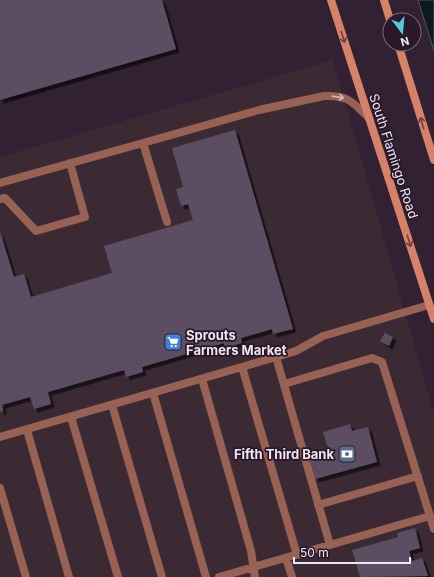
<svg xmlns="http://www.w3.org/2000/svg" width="434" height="577" viewBox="0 0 434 577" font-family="Inter,sans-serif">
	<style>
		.commercial { fill: #3b2a34 }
		.water { fill: #0c1a1d; stroke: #50575d }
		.building { fill: #5c4d63; filter: url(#shadow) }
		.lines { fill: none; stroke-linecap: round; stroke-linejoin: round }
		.lane { stroke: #976253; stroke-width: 8 }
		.secondary { stroke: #d58269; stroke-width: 8 }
		.oneway { stroke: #6d4243 }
		.oneway2 { stroke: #d1b7ba }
		.labels { text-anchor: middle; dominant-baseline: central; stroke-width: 3.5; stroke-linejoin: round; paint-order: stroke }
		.street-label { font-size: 13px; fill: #f0e5f1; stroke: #281829 }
		.poi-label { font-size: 13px; font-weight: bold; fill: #f0e5f1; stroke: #281829; text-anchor: start }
	</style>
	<defs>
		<filter id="shadow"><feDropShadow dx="3.5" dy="3.5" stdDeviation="0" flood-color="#0009"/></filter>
	</defs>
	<rect width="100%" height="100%" fill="#322133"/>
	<path class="commercial" d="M 333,60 L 434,414 L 434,577 L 0,577 L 0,157 Z"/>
	<path class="water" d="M 418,0 L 434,0 L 434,51 Z"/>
	<path class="building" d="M 0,0 L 162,0 L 176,49 L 0,100 Z
		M 235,130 L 293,329 L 273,334 L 272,329 L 241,338 L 242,343 L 225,348 L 224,343 L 142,367 L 143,372 L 126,377 L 124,370 L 48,392 L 51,404 L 34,409 L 30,397 L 2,405 L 3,411 L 0,412 L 0,232 L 14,277 L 24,274 L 31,297 L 112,273 L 104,246 L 193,220 L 188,204 L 181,206 L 176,189 L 183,187 L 172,148 Z
		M 385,333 L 393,337 L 389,346 L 380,341 Z
		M 350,424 L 352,431 L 368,427 L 377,462 L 315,479 L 309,456 L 329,451 L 323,432 Z
		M 415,528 L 420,548 L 409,551 L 412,561 L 422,558 L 428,576 L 360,577 L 352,550 L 398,537 L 397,533 Z"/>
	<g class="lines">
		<path class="lane" d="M 0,183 L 143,143
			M 0,199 L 5,198 L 36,231 L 85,217 L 70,163
			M 167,222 L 143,143 L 259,110 L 324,96 C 349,95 352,102 369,118
			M 276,357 L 330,545
			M 242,367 L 297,555
			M 202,379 L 251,551 L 255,577
			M 284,384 L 372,358 L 382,362 L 434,529
			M 153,393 L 206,577
			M 112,405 L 162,577
			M 71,417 L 118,577
			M 27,430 L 69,577
			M 0,437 L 276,357 L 296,351 L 323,336 L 429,305
			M 0,488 L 26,577
			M 318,505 L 418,476
			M 286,558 L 292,577
			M 219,577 L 430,516"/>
		<path class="secondary" d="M 331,0 L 434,319
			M 384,0 L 390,20
			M 398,44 L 434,160"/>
	</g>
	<defs><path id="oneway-shaft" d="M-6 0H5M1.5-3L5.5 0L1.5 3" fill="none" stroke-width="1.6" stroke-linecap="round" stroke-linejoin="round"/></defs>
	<g class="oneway">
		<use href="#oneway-shaft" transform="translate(343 37) rotate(72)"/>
		<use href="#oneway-shaft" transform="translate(422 123) rotate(-107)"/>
		<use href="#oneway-shaft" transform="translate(409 241) rotate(72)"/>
	</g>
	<use class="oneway2" href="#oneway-shaft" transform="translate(338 97) rotate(8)"/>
	<defs>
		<g id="supermarket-square" transform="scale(0.9)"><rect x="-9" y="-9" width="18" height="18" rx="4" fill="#3f7fe0" stroke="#281829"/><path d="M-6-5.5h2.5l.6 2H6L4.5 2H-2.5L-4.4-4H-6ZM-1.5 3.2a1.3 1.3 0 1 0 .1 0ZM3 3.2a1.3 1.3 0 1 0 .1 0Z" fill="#fff"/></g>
		<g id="bank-square" transform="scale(0.9)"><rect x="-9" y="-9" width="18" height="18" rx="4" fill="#5c6f8a" stroke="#281829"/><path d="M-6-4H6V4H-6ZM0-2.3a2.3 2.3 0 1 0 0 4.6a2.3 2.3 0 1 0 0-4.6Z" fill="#fff"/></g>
	</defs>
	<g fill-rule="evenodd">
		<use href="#supermarket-square" x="173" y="342"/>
		<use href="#bank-square" x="347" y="454"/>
	</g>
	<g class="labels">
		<g class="street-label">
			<text transform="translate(394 156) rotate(72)">South Flamingo Road</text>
		</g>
		<g class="poi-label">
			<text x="186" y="335">Sprouts<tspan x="186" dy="15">Farmers Market</tspan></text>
			<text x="334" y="454" text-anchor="end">Fifth Third Bank</text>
		</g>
	</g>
	<g transform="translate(402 32) rotate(164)"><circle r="19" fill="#281829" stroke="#786a79"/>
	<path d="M0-3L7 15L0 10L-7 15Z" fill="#52cbd7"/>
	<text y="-6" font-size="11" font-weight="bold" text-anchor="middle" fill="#f0e5f1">N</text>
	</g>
	<path d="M294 557v6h116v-6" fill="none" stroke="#f0e5f1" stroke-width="2"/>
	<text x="300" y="557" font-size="12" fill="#f0e5f1" stroke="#281829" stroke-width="3" paint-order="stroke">50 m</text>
</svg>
